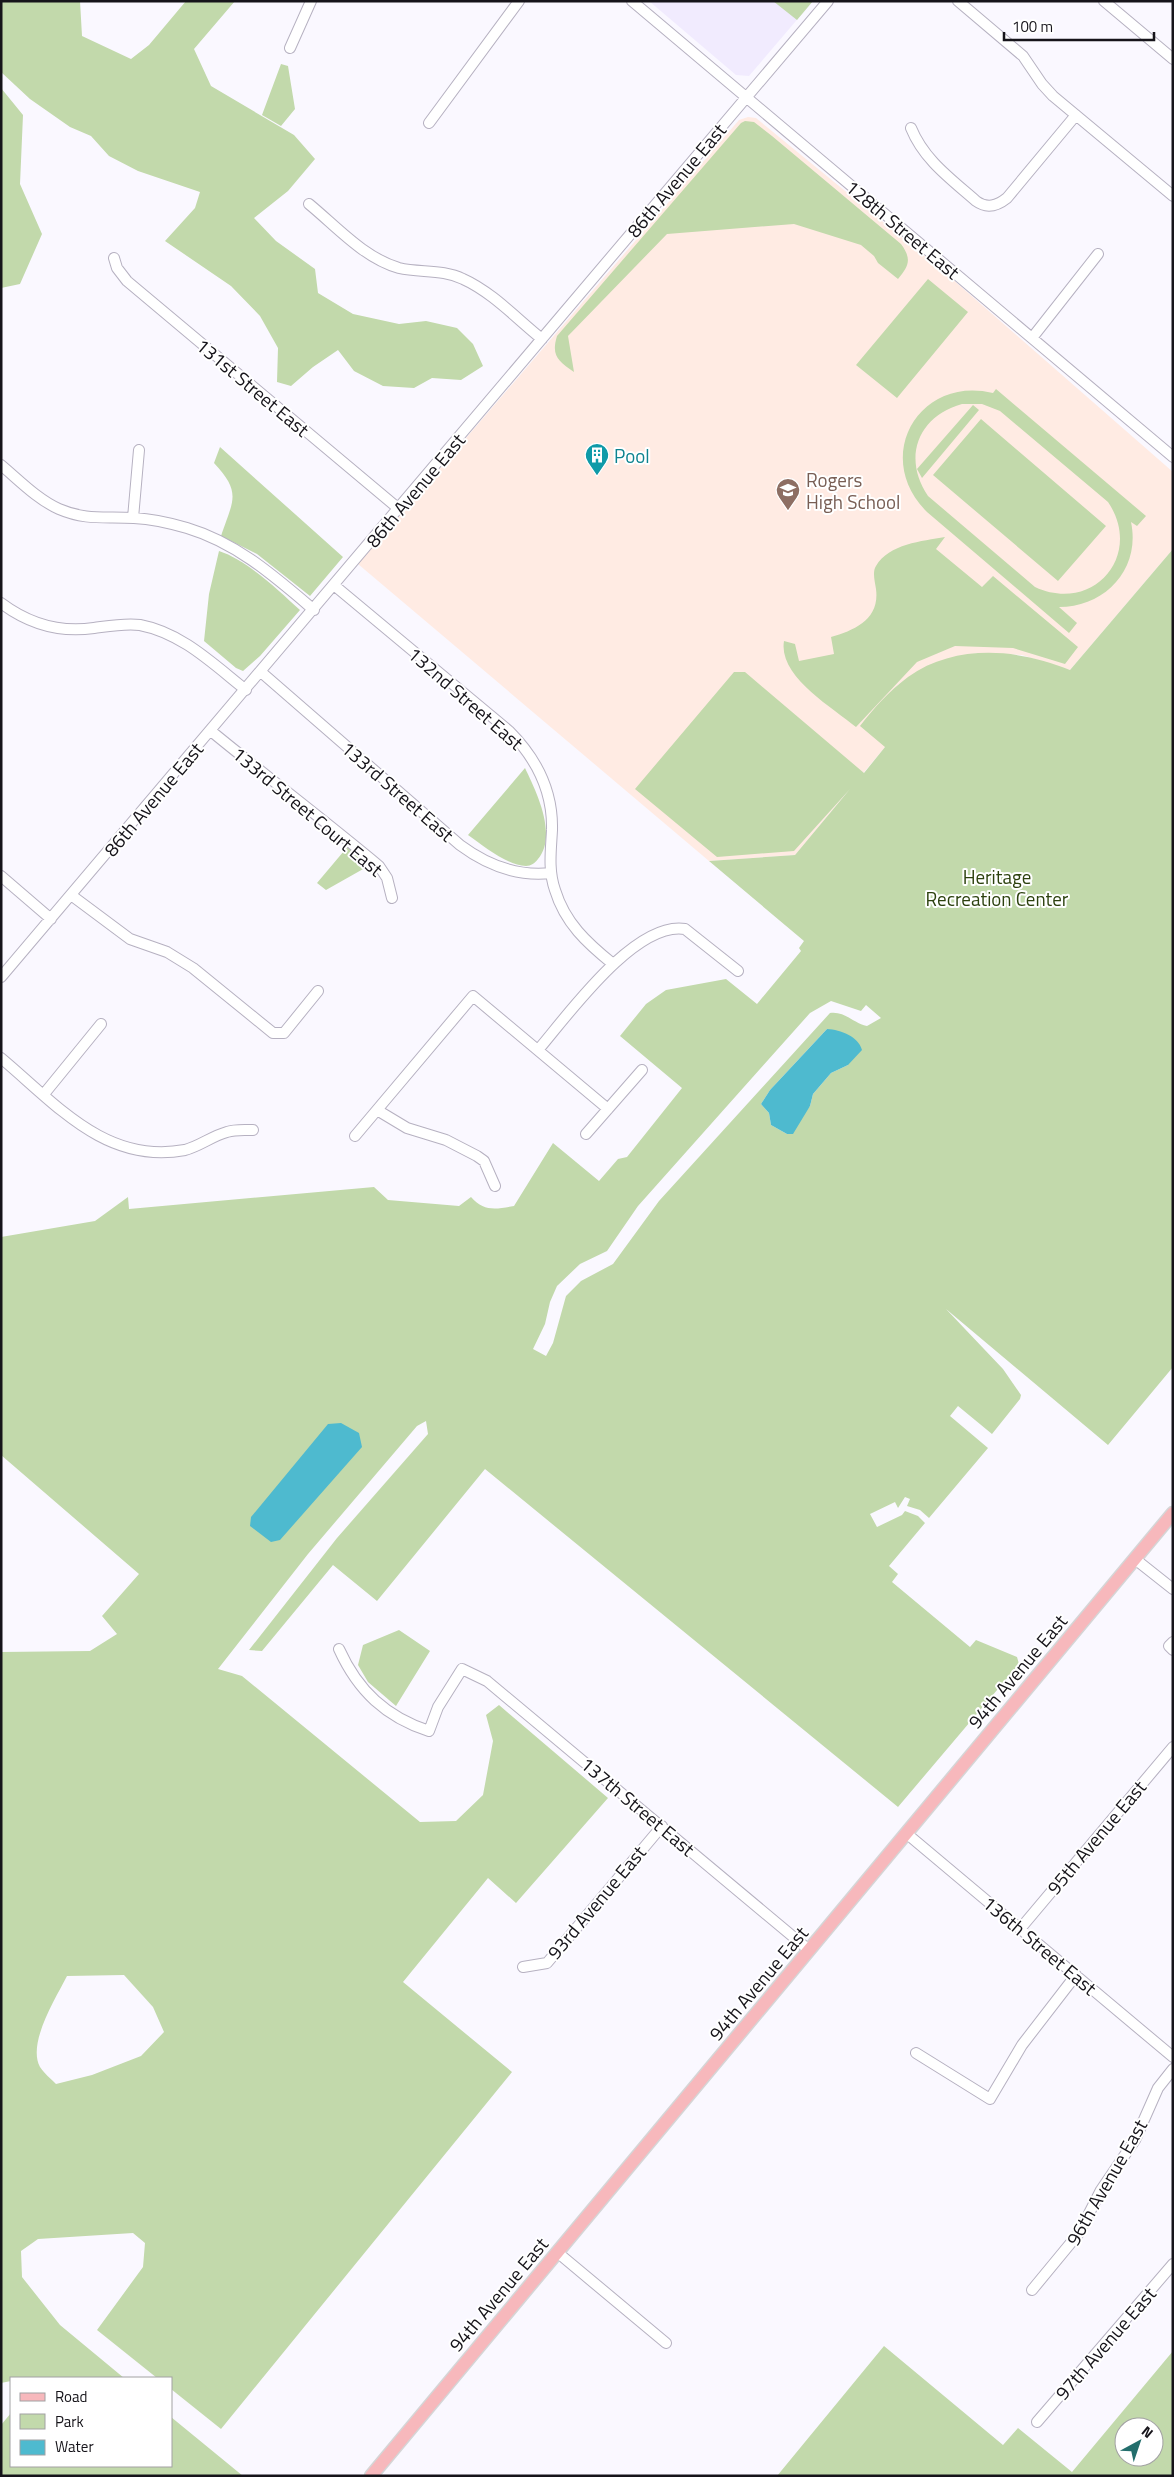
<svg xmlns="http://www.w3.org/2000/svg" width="1174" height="2477" viewBox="0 0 1174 2477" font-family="'Titillium Web',sans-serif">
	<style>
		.built { fill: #f1ebfe }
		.education { fill: #ffebe3 }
		.green { fill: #c2d9ab; fill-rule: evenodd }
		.water { fill: #4ebacf }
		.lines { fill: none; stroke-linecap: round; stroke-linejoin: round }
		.minor-casing { stroke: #b6b1c1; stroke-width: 12 }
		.major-casing { stroke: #d5d5d6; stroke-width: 15 }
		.minor { stroke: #fff; stroke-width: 10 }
		.major { stroke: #f7b8bc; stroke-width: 12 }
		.labels { text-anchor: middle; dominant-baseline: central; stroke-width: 4; stroke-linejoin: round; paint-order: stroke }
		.street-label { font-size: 19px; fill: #16141a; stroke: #fff }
		.culture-label { font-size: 19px; fill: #0d838f; stroke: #fff; text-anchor: start }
		.education-label { font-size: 19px; fill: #785e54; stroke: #fff; text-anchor: start }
		.park-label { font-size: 19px; fill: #2c410e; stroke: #fff }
	</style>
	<rect width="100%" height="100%" fill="#faf8ff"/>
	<path class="built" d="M 649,1 L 813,1 L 749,76 L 736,75 Z"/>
	<path class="education" d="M 748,117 L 756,118 L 943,271 L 1173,472 L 1173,549 L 1070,670 L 1022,655 L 977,653 L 933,664 L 898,685 L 873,711 L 885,747 L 795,855 L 709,861 L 358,564 L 739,120 Z"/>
	<path class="green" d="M 1,1 L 80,1 L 82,36 L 131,59 L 149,45 L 186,1 L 235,1 L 194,49 L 211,86 L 294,135 L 315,159 L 288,191 L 254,218 L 276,241 L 315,269 L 318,293 L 353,314 L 399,324 L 426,321 L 457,328 L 473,344 L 483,366 L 461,380 L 432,378 L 414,388 L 383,386 L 354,371 L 338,350 L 313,367 L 291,386 L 277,382 L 278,348 L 260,316 L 231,286 L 165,241 L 195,208 L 200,192 L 138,171 L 109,156 L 91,136 L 70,127 L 30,99 L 1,72 Z
		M 773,1 L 813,1 L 797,20 Z
		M 281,64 L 288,66 L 295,109 L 281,126 L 262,115 Z
		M 1,88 L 23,115 L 20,184 L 42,234 L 20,284 L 1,288 Z
		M 745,121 L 754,122 L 772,136 L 901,244 C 912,259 909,266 898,279 L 878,263 L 874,256 L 861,245 L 794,224 L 667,234 L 568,336 L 574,372 C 558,361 551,356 557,336 L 741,123 Z
		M 928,279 L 968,312 L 897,398 L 856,365 Z
		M 996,389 L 1146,516 L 1137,526 L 1131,522 C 1141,569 1105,607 1059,607 L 1077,623 L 1069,633 L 927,512 C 872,458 918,375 993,393 ZM 962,404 L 982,404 L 1000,411 L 1108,502 C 1144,555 1093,614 1035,587 L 928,496 C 902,458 918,416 962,404 Z
		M 973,405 L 979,410 L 922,478 L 917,469 Z
		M 981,419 L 1106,526 L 1058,581 L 933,475 Z
		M 220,447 L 343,557 L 310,596 L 257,554 L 221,536 C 233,500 242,493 214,463 Z
		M 945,537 L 936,549 L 982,587 L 993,576 L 1078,647 L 1065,664 L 1013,648 L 955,646 L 917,662 L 856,727 C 832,707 778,676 784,641 L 795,644 L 799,661 L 834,654 L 831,637 C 855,630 880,619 876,589 C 875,582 872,572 876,566 C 889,544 922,541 945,537 Z
		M 1173,549 L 1173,1367 L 1108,1445 L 946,1309 L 1003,1369 L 1021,1395 L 1020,1399 L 992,1434 L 958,1406 L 950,1416 L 988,1448 L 929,1518 L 920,1510 L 907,1506 L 910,1499 L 905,1497 L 898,1508 L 895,1502 L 870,1514 L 877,1527 L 902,1515 L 905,1511 L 918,1516 L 925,1523 L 889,1566 L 898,1574 L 892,1582 L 970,1647 L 976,1640 L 1017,1657 L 1019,1664 L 898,1807 L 485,1469 L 377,1601 L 333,1565 L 262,1651 L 249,1650 L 337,1538 L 428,1434 L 426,1421 L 417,1426 L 308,1554 L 218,1669 L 242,1676 L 420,1822 L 456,1821 L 483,1795 L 493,1741 L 486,1715 L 499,1705 L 608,1798 L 516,1903 L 488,1878 L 403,1982 L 512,2072 L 221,2429 L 171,2389 L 171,2378 L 157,2378 L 97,2330 L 143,2267 L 145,2243 L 133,2233 L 38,2239 L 21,2251 L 22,2277 L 60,2325 L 124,2378 L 11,2378 L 11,2381 L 1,2383 L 1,1652 L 90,1651 L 117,1634 L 102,1616 L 139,1574 L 1,1455 L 1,1237 L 95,1221 L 128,1197 L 129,1209 L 374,1187 L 388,1200 L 459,1206 L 471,1197 C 484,1212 496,1209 514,1206 L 553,1143 L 599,1181 L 618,1159 L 627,1157 L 682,1088 L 620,1036 L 646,1004 L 666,990 L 726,979 L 757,1004 L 801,951 L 799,948 L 804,941 L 709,861 L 795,855 L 850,789 L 794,851 L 717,857 L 635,789 L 734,672 L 745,672 L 864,773 L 885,747 L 860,726 C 874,708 889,691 908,677 C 956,643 1019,649 1070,670 ZM 831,1001 L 861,1011 L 866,1005 L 881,1018 L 867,1026 C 853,1023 845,1011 830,1013 L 659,1201 L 613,1264 L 581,1281 L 566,1296 L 553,1343 L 546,1356 L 533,1349 L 545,1324 L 550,1302 L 557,1286 L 580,1264 L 607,1251 L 638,1206 L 810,1013 ZM 827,1029 L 848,1065 L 831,1073 L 813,1094 L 810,1106 L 787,1134 L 771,1125 L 769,1113 L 761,1104 L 770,1090 ZM 124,1975 L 153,2007 L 164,2032 L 141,2056 L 92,2075 L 56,2084 C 51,2079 44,2073 40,2067 C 27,2043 56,1998 67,1976 Z
		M 219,551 C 247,560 278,590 300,610 L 260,656 L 243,671 L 236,668 L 204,641 L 209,594 Z
		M 525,768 C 536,791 558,835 538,859 C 535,863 531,866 526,866 C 506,865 484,846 468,835 Z
		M 349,845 L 372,864 L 326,890 L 317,883 Z
		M 399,1630 L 430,1651 L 396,1706 L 368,1682 L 358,1665 L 363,1645 Z
		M 884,2346 L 1003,2445 L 1018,2428 L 1072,2472 L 1173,2351 L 1173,2476 L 777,2476 ZM 1124,2427 L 1154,2427 L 1154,2457 L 1124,2457 Z
		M 11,2413 L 11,2466 L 171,2466 L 171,2417 L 243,2476 L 1,2476 L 1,2425 Z"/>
	<path class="water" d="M 827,1029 C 841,1030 858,1036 862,1050 L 848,1065 L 831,1073 L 813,1094 L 810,1106 L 793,1134 L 787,1134 L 771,1125 L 769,1113 L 761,1104 L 770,1090 Z
		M 341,1423 L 359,1433 L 362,1447 L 280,1540 L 271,1542 L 250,1526 L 251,1517 L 328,1424 Z"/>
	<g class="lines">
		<g class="minor-casing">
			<path id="minor" d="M 632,1 L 1173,457
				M 958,1 L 1023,56 L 1042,84 L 1053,96 L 1173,196
				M 1104,1 L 1173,59
				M 290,48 L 311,1
				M 429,123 L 519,1
				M 911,128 C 924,160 951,179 976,201 C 987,209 997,206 1007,198 L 1076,115
				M 309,204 C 337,227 364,258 399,268 C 420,273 443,269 463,279 C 492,292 517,319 542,339
				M 114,258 L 117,268 L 127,281 L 399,509
				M 1032,338 L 1098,254
				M 1,465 C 19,480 37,499 59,509 C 87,521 106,516 134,518 C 152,519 170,523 187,528 C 237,543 274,576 314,610
				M 133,518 L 139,450
				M 335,586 L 509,731 C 536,758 553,790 552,830 C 551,850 548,870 555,890 C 565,923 587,943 613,964
				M 1,603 C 29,624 60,633 94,628 C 109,626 125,623 140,625 C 182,633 213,664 246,690
				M 261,672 L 460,845 C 487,865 516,877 551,873
				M 211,731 C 267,777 324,820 379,866 L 387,878 L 392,898
				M 1,876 L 51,919
				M 71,895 L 130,939 L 167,952 L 193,968 L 273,1033 L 284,1033 L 318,991
				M 1,977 L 828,1
				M 538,1050 C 568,1015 635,921 685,929 L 738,971
				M 1,1058 C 56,1104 106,1165 185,1150 C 200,1146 212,1136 227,1132 C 235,1129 245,1130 253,1130
				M 44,1094 L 101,1024
				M 377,1110 L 407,1128 L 446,1140 L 477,1156 L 484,1161 L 495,1186
				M 586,1134 L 642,1070
				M 355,1136 L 473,996 L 608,1109
				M 1135,1559 L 1173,1589
				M 1173,1642 L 1169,1646 L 1173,1650
				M 339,1649 C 358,1691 386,1717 429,1731 L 438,1707 L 462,1669 L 487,1681 L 809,1950
				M 906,1833 L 1173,2057
				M 1020,1929 L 1173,1747
				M 523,1967 L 547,1963 L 662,1826
				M 916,2053 L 990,2099 L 1022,2045 L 1076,1975
				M 557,2252 L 666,2343
				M 1032,2290 L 1079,2233 L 1101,2190 L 1135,2140 L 1158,2088 L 1173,2069
				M 1037,2422 L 1173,2264"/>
		</g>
		<g class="major-casing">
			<path id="major" d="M 371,2476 L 1173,1513"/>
		</g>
		<use href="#minor" class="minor"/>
		<use href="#major" class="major"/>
	</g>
	<defs>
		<g id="building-pin" transform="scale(1.25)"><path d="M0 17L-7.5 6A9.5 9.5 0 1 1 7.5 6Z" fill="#0f9aa8" stroke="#fff"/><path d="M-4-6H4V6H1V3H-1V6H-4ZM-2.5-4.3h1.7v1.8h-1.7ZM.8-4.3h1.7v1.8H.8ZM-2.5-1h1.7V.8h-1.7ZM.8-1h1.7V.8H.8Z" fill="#fff"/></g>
		<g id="school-pin" transform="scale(1.25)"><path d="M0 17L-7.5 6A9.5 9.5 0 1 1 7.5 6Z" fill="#8d6e63" stroke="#fff"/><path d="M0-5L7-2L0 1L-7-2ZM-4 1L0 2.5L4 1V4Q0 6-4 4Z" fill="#fff"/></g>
	</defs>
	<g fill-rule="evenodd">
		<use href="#building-pin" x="597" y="455"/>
		<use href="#school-pin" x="788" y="490"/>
	</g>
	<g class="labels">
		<g class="street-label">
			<text transform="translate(676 180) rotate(-50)">86th Avenue East</text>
			<text transform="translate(903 229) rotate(40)">128th Street East</text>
			<text transform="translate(253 387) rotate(40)">131st Street East</text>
			<text transform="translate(415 490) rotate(-50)">86th Avenue East</text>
			<text transform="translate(466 698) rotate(41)">132nd Street East</text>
			<text transform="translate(398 791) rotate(41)">133rd Street East</text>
			<text transform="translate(153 799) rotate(-50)">86th Avenue East</text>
			<text transform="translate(308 811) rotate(40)">133rd Street Court East</text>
			<text transform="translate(1017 1671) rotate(-50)">94th Avenue East</text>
			<text transform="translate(638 1806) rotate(40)">137th Street East</text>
			<text transform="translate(1096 1837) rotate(-50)">95th Avenue East</text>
			<text transform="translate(596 1902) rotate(-50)">93rd Avenue East</text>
			<text transform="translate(1040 1945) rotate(40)">136th Street East</text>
			<text transform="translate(758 1983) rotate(-50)">94th Avenue East</text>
			<text transform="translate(1106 2182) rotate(-60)">96th Avenue East</text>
			<text transform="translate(498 2294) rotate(-50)">94th Avenue East</text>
			<text transform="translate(1105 2343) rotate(-49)">97th Avenue East</text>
		</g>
		<g class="culture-label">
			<text x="614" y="455">Pool</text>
		</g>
		<g class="education-label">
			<text x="806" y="479">Rogers<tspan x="806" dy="22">High School</tspan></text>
		</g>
		<g class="park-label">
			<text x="997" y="876">Heritage<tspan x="997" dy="22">Recreation Center</tspan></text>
		</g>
	</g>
	<rect width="1174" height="2477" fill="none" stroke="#16141a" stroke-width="5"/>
	<rect x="10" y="2377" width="162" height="90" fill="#ffffff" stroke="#a2a1a3"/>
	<rect x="20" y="2393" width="25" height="8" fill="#f7b8bc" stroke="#a2a1a3"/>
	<text x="55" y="2402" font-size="15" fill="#16141a">Road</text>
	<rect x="20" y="2414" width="25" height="15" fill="#c2d9ab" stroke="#a2a1a3"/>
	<text x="55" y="2427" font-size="15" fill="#16141a">Park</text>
	<rect x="20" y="2440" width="25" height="15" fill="#4ebacf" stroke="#a2a1a3"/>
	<text x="55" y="2452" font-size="15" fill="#16141a">Water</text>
	<g transform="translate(1139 2442) rotate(40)"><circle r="24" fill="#ffffff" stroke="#a2a1a3"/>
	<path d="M0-4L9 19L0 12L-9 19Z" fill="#236e6c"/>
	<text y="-8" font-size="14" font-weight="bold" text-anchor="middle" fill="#16141a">N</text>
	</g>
	<path d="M1004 32v8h150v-8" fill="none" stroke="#16141a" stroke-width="2.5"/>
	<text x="1012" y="32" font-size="15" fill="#16141a" stroke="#ffffff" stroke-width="4" paint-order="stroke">100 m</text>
</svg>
